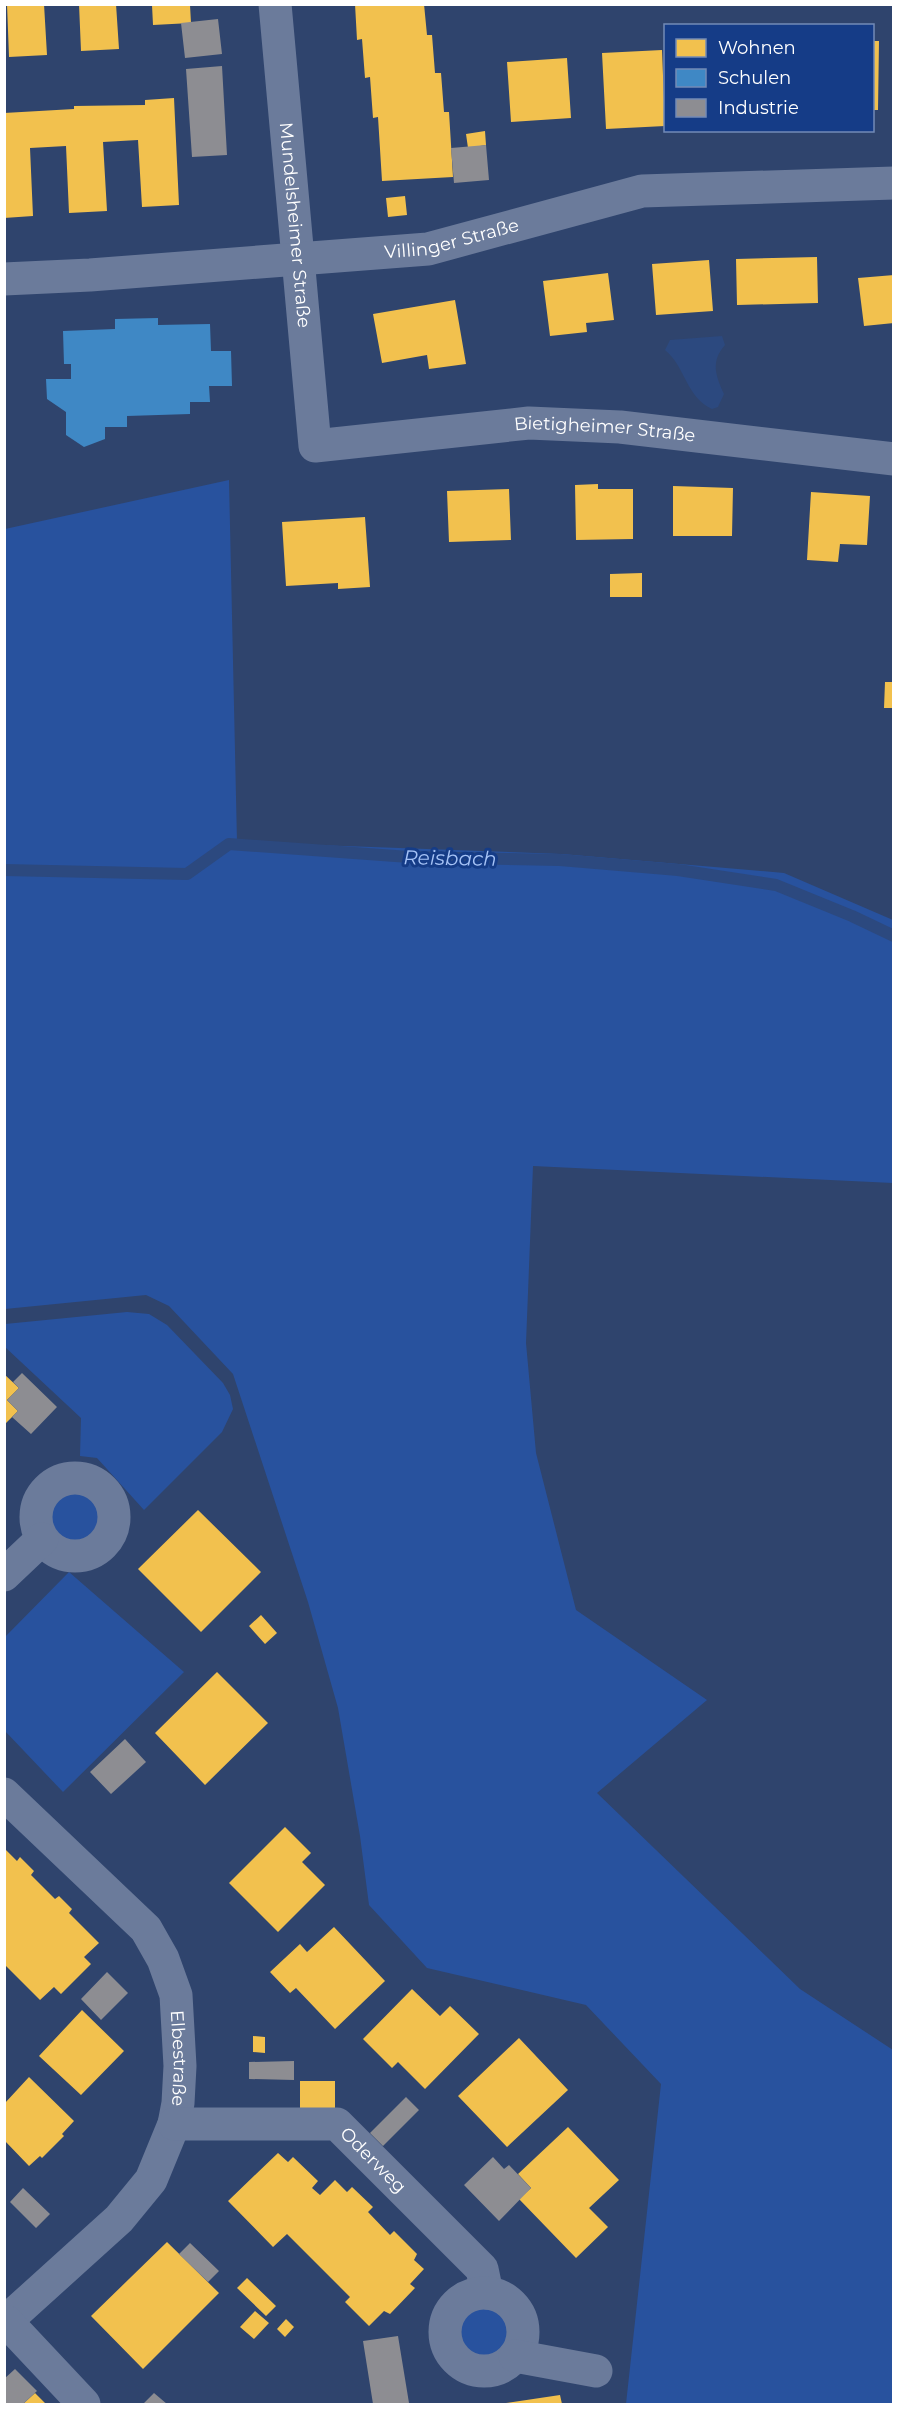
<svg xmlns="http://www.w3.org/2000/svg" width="898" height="2409" viewBox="0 0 898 2409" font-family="Montserrat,sans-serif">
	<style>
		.green { fill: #28529e }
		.water { fill: #2c497f }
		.homes { fill: #f2c14e }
		.schools { fill: #3f88c5 }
		.industry { fill: #8d8d92 }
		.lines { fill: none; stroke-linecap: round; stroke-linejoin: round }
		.stream { stroke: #2c497f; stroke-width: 12 }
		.street { stroke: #6b7b9b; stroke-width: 33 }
		.labels { text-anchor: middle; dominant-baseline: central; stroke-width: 6; stroke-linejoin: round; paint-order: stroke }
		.street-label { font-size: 18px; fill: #fff; stroke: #153c87 }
		.water-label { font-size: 20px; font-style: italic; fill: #a6c3f6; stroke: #153c87 }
	</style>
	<rect width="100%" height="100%" fill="#2f446d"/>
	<path class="green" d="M 229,480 L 237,842 L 562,854 L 784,873 L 893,920 L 893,1183 L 533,1166 L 526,1343 L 536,1453 L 576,1610 L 707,1700 L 597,1793 L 800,1989 L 893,2050 L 893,2404 L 626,2404 L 661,2084 L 586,2005 L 427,1968 L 369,1905 L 360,1836 L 338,1708 L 308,1602 L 233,1374 L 169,1306 L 146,1295 L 5,1309 L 5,529 Z
		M 127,1312 L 149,1314 L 167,1325 L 223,1383 L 230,1395 L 233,1409 L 222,1432 L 144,1510 L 97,1458 L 80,1456 L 81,1418 L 5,1347 L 5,1324 Z
		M50 1517a25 25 0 1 1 50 0a25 25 0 1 1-50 0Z
		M 69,1572 L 184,1672 L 63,1792 L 5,1731 L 4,1638 Z
		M458 2331a25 25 0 1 1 50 0a25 25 0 1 1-50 0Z"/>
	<path class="water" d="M 722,336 L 725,345 C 710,362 716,376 724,394 L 718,407 L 712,409 C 686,397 685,366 665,350 L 670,340 Z"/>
	<path class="homes" d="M 7,4 L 44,4 L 47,55 L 9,57 Z
		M 79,4 L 116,4 L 119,49 L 81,51 Z
		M 355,4 L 424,4 L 427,35 L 432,35 L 435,73 L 441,73 L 444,112 L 449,112 L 453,177 L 382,181 L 378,117 L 373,118 L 370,77 L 365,78 L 362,39 L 357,40 Z
		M 152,5 L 190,5 L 191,23 L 153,25 Z
		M 873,41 L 879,41 L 878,110 L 873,110 Z
		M 662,50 L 665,126 L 606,129 L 602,53 Z
		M 567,58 L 571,118 L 511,122 L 507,62 Z
		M 174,98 L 179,205 L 142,207 L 138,140 L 103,142 L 107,211 L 69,213 L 66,146 L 30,148 L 33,216 L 4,218 L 4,113 L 74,109 L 74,106 L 145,105 L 145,100 Z
		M 485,131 L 486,145 L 468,148 L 466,134 Z
		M 405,196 L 407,215 L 388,217 L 386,198 Z
		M 817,257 L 818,303 L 737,305 L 736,259 Z
		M 709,260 L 713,311 L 656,315 L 652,264 Z
		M 608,273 L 614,320 L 586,323 L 587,332 L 550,336 L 543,281 Z
		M 894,275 L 894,323 L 864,326 L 858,278 Z
		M 455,300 L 466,364 L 429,369 L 427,355 L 382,363 L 373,314 Z
		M 598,484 L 598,489 L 633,489 L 633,539 L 576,540 L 575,485 Z
		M 673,486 L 733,488 L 732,536 L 673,536 Z
		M 509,489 L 511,540 L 449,542 L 447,491 Z
		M 811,492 L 870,496 L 867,545 L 840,544 L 838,562 L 807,560 Z
		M 365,517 L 370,587 L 338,589 L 338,583 L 286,586 L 282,522 Z
		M 642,573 L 642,597 L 610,597 L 610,574 Z
		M 885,682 L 894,682 L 894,708 L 884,708 Z
		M 4,1374 L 19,1388 L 7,1400 L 18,1411 L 4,1425 Z
		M 198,1510 L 261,1572 L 201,1632 L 138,1569 Z
		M 261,1615 L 277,1633 L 265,1644 L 249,1626 Z
		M 217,1672 L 268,1723 L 205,1785 L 155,1733 Z
		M 285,1827 L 311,1853 L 302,1862 L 325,1885 L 278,1932 L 229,1883 Z
		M 4,1848 L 17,1861 L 20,1857 L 34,1871 L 31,1875 L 55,1899 L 59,1896 L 72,1909 L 69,1913 L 99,1943 L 84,1957 L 91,1964 L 61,1994 L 54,1987 L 40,2000 L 4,1964 Z
		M 334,1927 L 385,1981 L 335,2029 L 296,1988 L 290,1993 L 270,1972 L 300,1944 L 307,1952 Z
		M 412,1989 L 440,2016 L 450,2006 L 479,2034 L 425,2089 L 398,2062 L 392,2068 L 363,2039 Z
		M 82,2010 L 124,2051 L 81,2095 L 39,2056 Z
		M 253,2036 L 265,2037 L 265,2053 L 253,2052 Z
		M 519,2038 L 568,2090 L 507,2147 L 458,2096 Z
		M 29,2077 L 74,2121 L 62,2134 L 64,2136 L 42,2158 L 40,2156 L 29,2166 L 5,2141 L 5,2103 Z
		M 300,2081 L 335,2081 L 335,2110 L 300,2110 Z
		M 568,2127 L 619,2180 L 589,2208 L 608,2227 L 576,2258 L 519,2199 L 531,2188 L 518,2174 Z
		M 278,2153 L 288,2162 L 293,2157 L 318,2181 L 312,2188 L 320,2195 L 335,2180 L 347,2192 L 352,2187 L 373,2207 L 368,2212 L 390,2235 L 394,2231 L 417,2254 L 414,2260 L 424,2269 L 410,2284 L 415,2288 L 390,2314 L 384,2311 L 369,2326 L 345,2302 L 350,2297 L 287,2234 L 273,2247 L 228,2201 Z
		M 167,2242 L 219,2293 L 143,2369 L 91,2316 Z
		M 247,2278 L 276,2306 L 266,2316 L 237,2288 Z
		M 255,2311 L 269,2323 L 254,2339 L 240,2327 Z
		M 286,2319 L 294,2327 L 285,2337 L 277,2329 Z
		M 35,2393 L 46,2404 L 23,2404 Z
		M 560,2395 L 562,2404 L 506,2404 L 506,2403 Z"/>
	<path class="schools" d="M 158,318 L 158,325 L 210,324 L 211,351 L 231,351 L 232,386 L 209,386 L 210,402 L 190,402 L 190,414 L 127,416 L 127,427 L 105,427 L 105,439 L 84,447 L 66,435 L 66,412 L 47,399 L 46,379 L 71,379 L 71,364 L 64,364 L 63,331 L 115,329 L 115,319 Z"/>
	<path class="industry" d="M 218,19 L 222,54 L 185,58 L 181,23 Z
		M 222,66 L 227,155 L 192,157 L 186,69 Z
		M 486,145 L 489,180 L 454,183 L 451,148 Z
		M 22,1373 L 57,1407 L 31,1434 L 12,1417 L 18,1411 L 7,1400 L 19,1388 L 13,1382 Z
		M 125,1739 L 146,1762 L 111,1794 L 90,1772 Z
		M 107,1972 L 128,1993 L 101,2020 L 81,1999 Z
		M 294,2061 L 294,2080 L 249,2079 L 249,2062 Z
		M 406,2097 L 419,2110 L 383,2146 L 370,2133 Z
		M 493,2157 L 504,2169 L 509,2165 L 531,2188 L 499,2221 L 464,2185 Z
		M 23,2188 L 50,2214 L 36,2228 L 10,2202 Z
		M 190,2243 L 219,2271 L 208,2282 L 179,2254 Z
		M 398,2336 L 409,2403 L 373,2404 L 363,2341 Z
		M 15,2369 L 37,2391 L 23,2404 L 4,2404 L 4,2379 Z
		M 154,2393 L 167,2404 L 143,2404 Z"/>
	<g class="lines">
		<path class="stream" d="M 4,870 L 187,874 L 229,844 L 409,857 L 560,860 L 678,870 L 776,885 L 852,916 L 894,936"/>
		<g class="street">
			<path id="s1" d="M 275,4 L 315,446 L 529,423 L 620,427 L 894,459"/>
			<path id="s2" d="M 4,279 L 90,275 L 428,249 L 642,191 L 894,183"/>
			<circle cx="75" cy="1517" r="39"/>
			<path d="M 4,1575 L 42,1539"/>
			<path id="s3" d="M 4,1794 L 146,1929 L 163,1959 L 176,1995 L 180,2066 L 178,2103 L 174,2124 L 151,2180 L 119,2219 L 4,2323"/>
			<path id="s4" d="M 174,2124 L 337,2124 L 482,2269 L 487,2293"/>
			<circle cx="484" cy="2332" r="39"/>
			<path d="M 7,2322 L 84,2404"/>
			<path d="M 515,2356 L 596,2371"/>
		</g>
	</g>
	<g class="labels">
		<g class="street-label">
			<text stroke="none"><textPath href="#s1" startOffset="222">Mundelsheimer Straße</textPath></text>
			<text stroke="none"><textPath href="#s2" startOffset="450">Villinger Straße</textPath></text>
			<text stroke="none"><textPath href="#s1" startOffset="735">Bietigheimer Straße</textPath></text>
			<text stroke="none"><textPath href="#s3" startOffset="332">Elbestraße</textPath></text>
			<text stroke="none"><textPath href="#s4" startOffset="214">Oderweg</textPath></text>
		</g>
		<g class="water-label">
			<text transform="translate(450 858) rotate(1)">Reisbach</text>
		</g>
	</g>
	<rect width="898" height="2409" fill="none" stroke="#ffffff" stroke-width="12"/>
	<rect x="664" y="24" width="210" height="108" fill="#153c87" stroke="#738ab7" stroke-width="1.5"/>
	<rect x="676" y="39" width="30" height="18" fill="#f2c14e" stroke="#738ab7" stroke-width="1.5"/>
	<text x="718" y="54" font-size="18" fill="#ffffff">Wohnen</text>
	<rect x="676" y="69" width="30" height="18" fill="#3f88c5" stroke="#738ab7" stroke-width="1.5"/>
	<text x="718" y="84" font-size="18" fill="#ffffff">Schulen</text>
	<rect x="676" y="99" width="30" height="18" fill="#8d8d92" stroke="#738ab7" stroke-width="1.5"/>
	<text x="718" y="114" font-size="18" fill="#ffffff">Industrie</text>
</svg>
